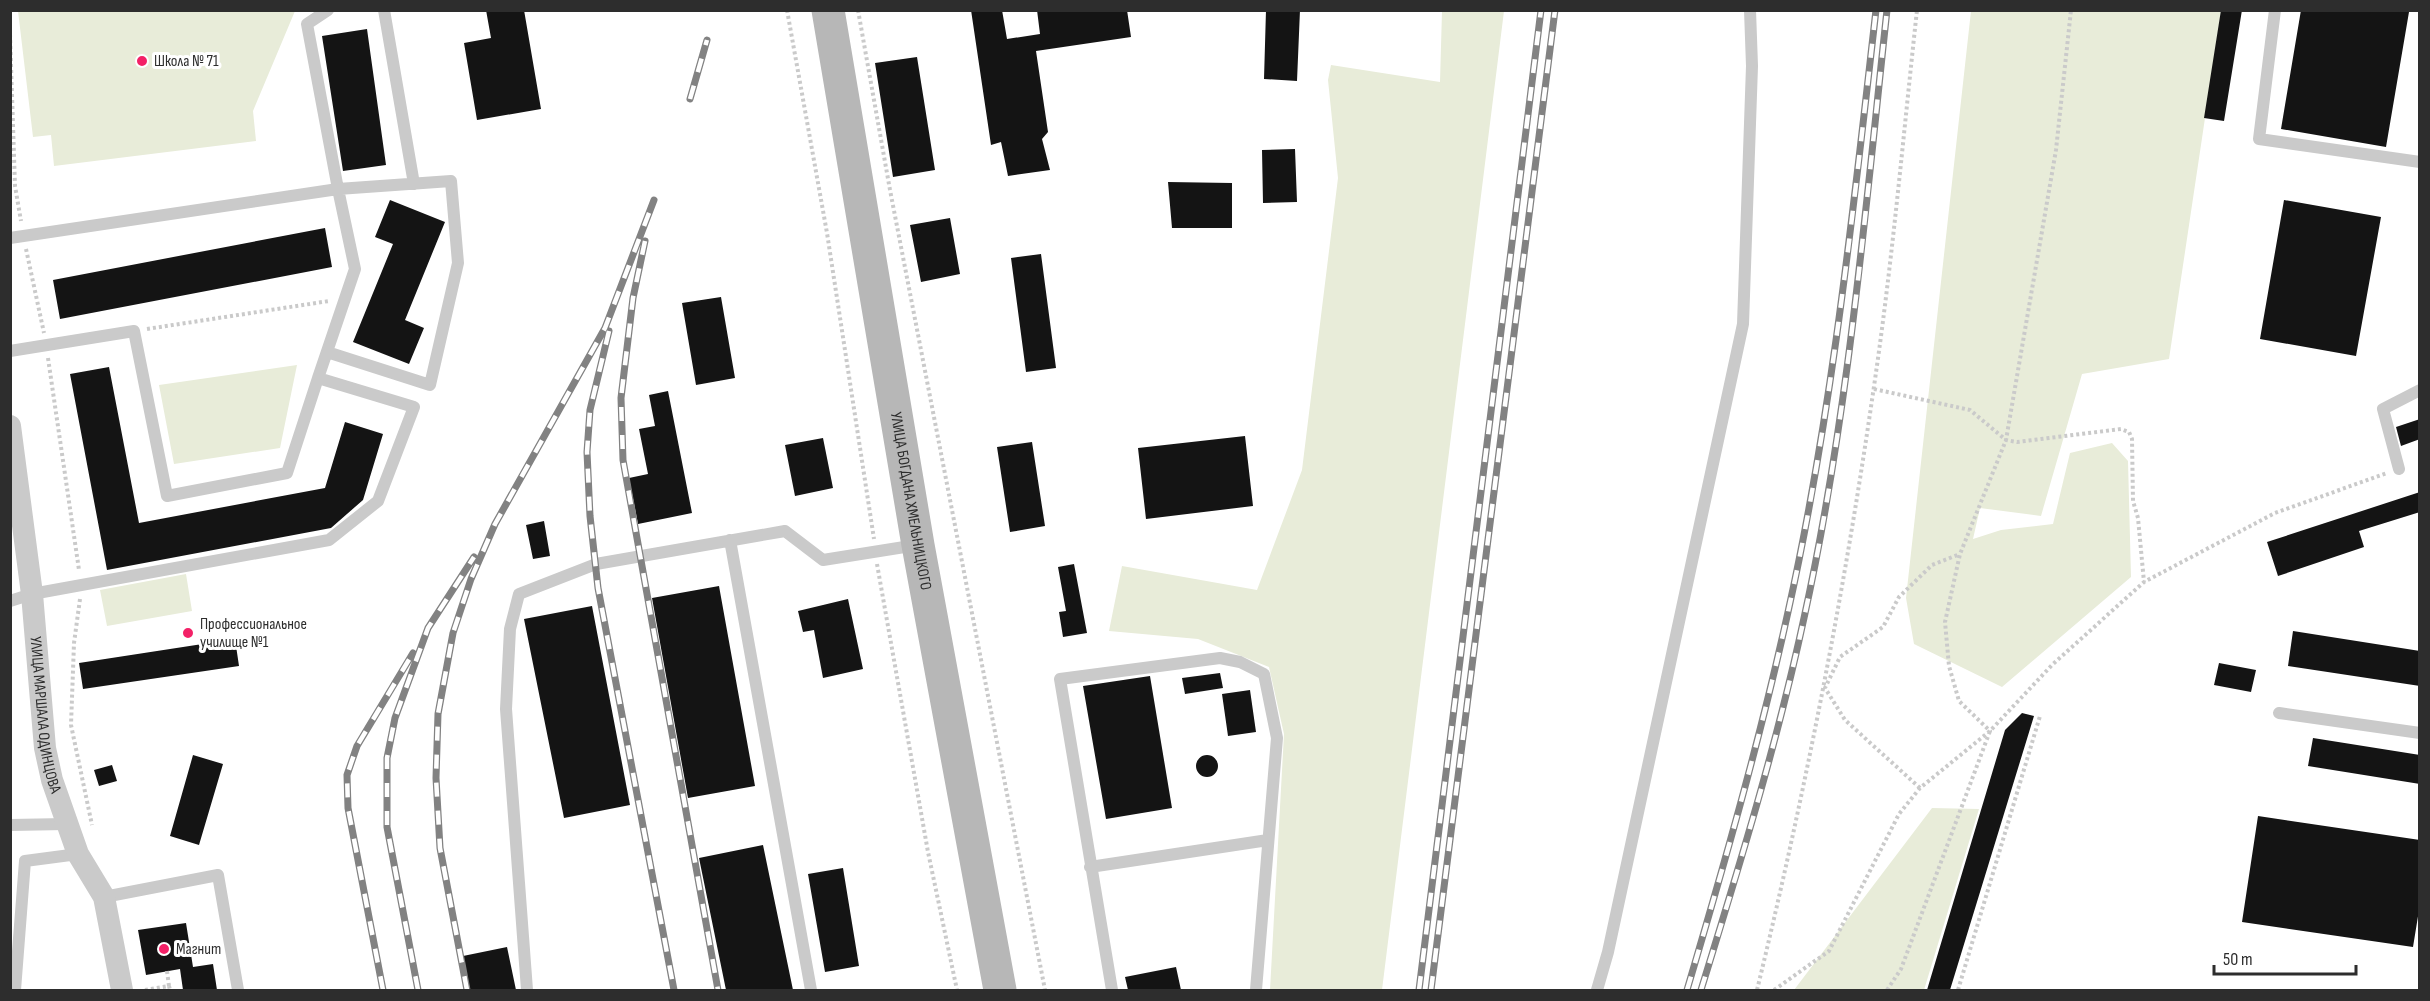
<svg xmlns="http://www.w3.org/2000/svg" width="2430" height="1001" viewBox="0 0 2430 1001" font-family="'Sofia Sans Condensed',sans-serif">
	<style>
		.green { fill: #e8ecd9 }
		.building { fill: #141414 }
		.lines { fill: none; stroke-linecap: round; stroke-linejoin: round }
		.path { stroke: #cacaca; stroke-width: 4; stroke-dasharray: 3 3; stroke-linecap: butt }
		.lane { stroke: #cacaca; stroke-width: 12 }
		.street { stroke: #cacaca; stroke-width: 22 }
		.secondary { stroke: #b7b7b7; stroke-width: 33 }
		.rail-casing { stroke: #828282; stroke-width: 7 }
		.rail { stroke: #fff; stroke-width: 4.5; stroke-dasharray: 14; stroke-linecap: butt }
		.poi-dot { fill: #f32167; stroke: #fff; stroke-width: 2 }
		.labels { text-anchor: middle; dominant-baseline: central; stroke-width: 6; stroke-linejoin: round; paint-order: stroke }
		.poi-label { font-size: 16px; fill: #2d2d2d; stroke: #fff; text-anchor: start }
		.street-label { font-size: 16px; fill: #2d2d2d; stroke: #fff }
	</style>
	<rect width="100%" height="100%" fill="#fff"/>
	<path class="green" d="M 18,11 L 18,10 L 295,11 L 253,111 L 256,141 L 54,166 L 51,135 L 33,137 Z
		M 1442,11 L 1504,11 L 1382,990 L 1270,990 L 1284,734 L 1269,667 L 1198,639 L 1109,631 L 1122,566 L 1257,590 L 1302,470 L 1338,178 L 1328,80 L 1331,65 L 1440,82 Z
		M 1971,11 L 2221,11 L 2169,359 L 2082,374 L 2041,516 L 1980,508 L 1973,539 L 2001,530 L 2053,524 L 2070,453 L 2112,443 L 2128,461 L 2131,577 L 2002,687 L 1914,644 L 1906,598 Z
		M 297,365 L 280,448 L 174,464 L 159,385 Z
		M 186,574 L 192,611 L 107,626 L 100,590 Z
		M 1932,808 L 1979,809 L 1924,990 L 1794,990 Z"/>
	<path class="building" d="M 486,10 L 524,10 L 541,109 L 477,120 L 464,43 L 491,38 Z
		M 971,10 L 1002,10 L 1007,39 L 1040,34 L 1037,10 L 1127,10 L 1131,37 L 1036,51 L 1048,132 L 1042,139 L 1050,170 L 1008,176 L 1001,142 L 991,145 Z
		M 1266,10 L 1300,10 L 1297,81 L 1264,79 Z
		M 2221,10 L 2242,10 L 2224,121 L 2204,118 Z
		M 2301,10 L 2409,12 L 2386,147 L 2281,129 Z
		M 367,29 L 386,165 L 343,171 L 322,36 Z
		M 917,57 L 935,170 L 893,177 L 875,63 Z
		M 1295,149 L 1297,202 L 1263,203 L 1262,150 Z
		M 1168,182 L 1232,183 L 1232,228 L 1172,228 Z
		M 390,200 L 445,222 L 405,320 L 424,328 L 409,364 L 353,342 L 393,244 L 375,237 Z
		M 2284,200 L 2381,217 L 2356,356 L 2260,339 Z
		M 950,218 L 960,274 L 921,282 L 910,225 Z
		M 325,228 L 332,267 L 60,319 L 53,280 Z
		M 1041,254 L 1056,368 L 1026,372 L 1011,258 Z
		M 721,297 L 735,378 L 696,385 L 682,303 Z
		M 109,367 L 139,523 L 325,488 L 345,422 L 383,434 L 363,500 L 331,528 L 107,570 L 70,374 Z
		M 668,391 L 692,513 L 638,524 L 629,478 L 648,474 L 639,429 L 655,426 L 649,395 Z
		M 2420,419 L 2420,439 L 2401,446 L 2396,427 Z
		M 1245,436 L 1253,506 L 1146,519 L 1138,448 Z
		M 823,438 L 833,488 L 795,496 L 785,445 Z
		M 1032,442 L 1045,526 L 1010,532 L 997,447 Z
		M 2420,492 L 2420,512 L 2359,531 L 2364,547 L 2278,576 L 2267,542 Z
		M 544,521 L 550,556 L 533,559 L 526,525 Z
		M 1074,564 L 1087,633 L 1063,637 L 1059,612 L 1066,611 L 1058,567 Z
		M 719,586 L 755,786 L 688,798 L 652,598 Z
		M 848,599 L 863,669 L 823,678 L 814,630 L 803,632 L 798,611 Z
		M 592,606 L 630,805 L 564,818 L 524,619 Z
		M 2293,631 L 2420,651 L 2420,686 L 2288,666 Z
		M 235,639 L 239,666 L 83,689 L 79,663 Z
		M 2219,663 L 2256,670 L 2251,692 L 2214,685 Z
		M 1220,673 L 1223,688 L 1185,694 L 1182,678 Z
		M 1150,676 L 1172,808 L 1106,819 L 1083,686 Z
		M 1250,690 L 1256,732 L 1228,736 L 1222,694 Z
		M 2022,713 L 2034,716 L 1950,990 L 1927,990 L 2005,730 Z
		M 2313,738 L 2420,755 L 2420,784 L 2308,766 Z
		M 193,755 L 223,764 L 199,845 L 170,836 Z
		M1196 766a11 11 0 1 1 22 0a11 11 0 1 1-22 0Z
		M 112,765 L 117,781 L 99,786 L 94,770 Z
		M 2258,816 L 2420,840 L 2420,904 L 2413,947 L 2242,922 Z
		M 763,845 L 793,990 L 726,990 L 699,858 Z
		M 843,868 L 859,966 L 825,972 L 808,874 Z
		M 186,923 L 193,967 L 213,964 L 217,990 L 183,990 L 180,969 L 146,975 L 138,930 Z
		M 507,947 L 516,990 L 470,990 L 463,956 Z
		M 1176,967 L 1181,990 L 1128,990 L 1125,977 Z"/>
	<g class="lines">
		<path class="path" d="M 787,10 L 827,233 L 874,539
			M 858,10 L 890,190 L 1045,990
			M 10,34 L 15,186 L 21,221
			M 26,249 L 44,333
			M 147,329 L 329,301
			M 48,358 L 79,570
			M 1874,389 L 1970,410 L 2006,440 L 2017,442 L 2121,429 L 2129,432 L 2132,439 L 2133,501 L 2138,518 L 2144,582
			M 877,564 L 928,852 L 957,990
			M 80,599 L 74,643 L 71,725 L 92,825
			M 1920,788 L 1845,720 L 1825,688 L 1840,657 L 1883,627 L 1899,597 L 1932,565 L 1960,554
			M 167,971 L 169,986
			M 145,990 L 169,986 L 170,990
			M 1757,990 C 1805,793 1844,594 1873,393 C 1892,266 1903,138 1917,10
			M 1774,990 L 1829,951 L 1899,814 L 1920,788 L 1990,731 L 1959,701 L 1949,666 L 1945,622 L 1960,554 L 2006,440 L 2056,150 L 2071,10
			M 1887,990 L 1901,969 L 1990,731 L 2052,665 L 2144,582 L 2275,513 L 2387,473
			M 1958,990 L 2040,716"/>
		<path class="lane" d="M 384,10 L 414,184
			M 2275,10 L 2259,139 L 2420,162
			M 10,238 L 338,189 L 451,181 L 458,263 L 430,385 L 327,352
			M 10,351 L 134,331 L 167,496 L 287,473 L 318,378
			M 2399,469 L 2383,409 L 2420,390
			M 730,540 L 811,990
			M 10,601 L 32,594 L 329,540 L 378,501 L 414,407 L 318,378 L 355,269 L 338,189 L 307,24 L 328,10
			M 2279,713 L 2420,733
			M 10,825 L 66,824
			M 1090,867 L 1268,840
			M 104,897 L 218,875 L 238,990
			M 15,990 L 25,861 L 78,854
			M 527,990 L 506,709 L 510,629 L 519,594 L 596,564 L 785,531 L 823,560 L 917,545
			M 1112,990 L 1060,679 L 1220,658 L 1240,662 L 1264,674 L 1277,738 L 1256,990
			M 1597,990 L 1608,952 L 1743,324 L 1752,66 L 1750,10"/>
		<path class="street" id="s1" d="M 10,426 L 32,594 L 45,748 L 52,780 L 78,854 L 104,897 L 122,990"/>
		<path class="secondary" id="s2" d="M 828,10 L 918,545 L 1000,990"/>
		<g class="rail-casing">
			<path id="rail" d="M 690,99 L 707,40
				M 645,241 L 633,298 L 621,398 L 623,460 L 718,990
				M 609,331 L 590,410 L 587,452 L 590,516 L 598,588 L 674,990
				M 383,990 L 348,808 L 347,775 L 357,746 L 413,653
				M 418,990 L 387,827 L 387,758 L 395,718 L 428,628 L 474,557
				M 467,990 L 440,848 L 436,778 L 438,714 L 453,633 L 471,579 L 495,524 L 605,328 L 654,200
				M 1419,990 L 1541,10
				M 1431,990 L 1555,10
				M 1687,990 C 1724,865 1760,740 1788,612 C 1832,414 1853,211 1876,10
				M 1701,990 C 1739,867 1777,744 1804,618 C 1848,418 1865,213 1887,10"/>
		</g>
		<use href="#rail" class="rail"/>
	</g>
	<g class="poi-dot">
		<circle cx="142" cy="61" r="6"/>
		<circle cx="188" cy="633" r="6"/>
		<circle cx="164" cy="949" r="6"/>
	</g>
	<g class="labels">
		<g class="poi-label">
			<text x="154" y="61">Школа № 71</text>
			<text x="200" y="624">Профессиональное<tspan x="200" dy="18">училище №1</tspan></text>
			<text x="176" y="949">Магнит</text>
		</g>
		<g class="street-label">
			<text stroke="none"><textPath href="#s2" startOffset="498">УЛИЦА БОГДАНА ХМЕЛЬНИЦКОГО</textPath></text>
			<text stroke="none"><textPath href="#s1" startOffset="291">УЛИЦА МАРШАЛА ОДИНЦОВА</textPath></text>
		</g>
	</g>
	<rect width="2430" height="1001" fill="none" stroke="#2d2d2d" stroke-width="24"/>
	<path d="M2214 965v9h142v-9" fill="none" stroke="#2d2d2d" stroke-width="3"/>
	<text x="2223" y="965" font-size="18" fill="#2d2d2d" stroke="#ffffff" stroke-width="4.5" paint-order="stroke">50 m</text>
</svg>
